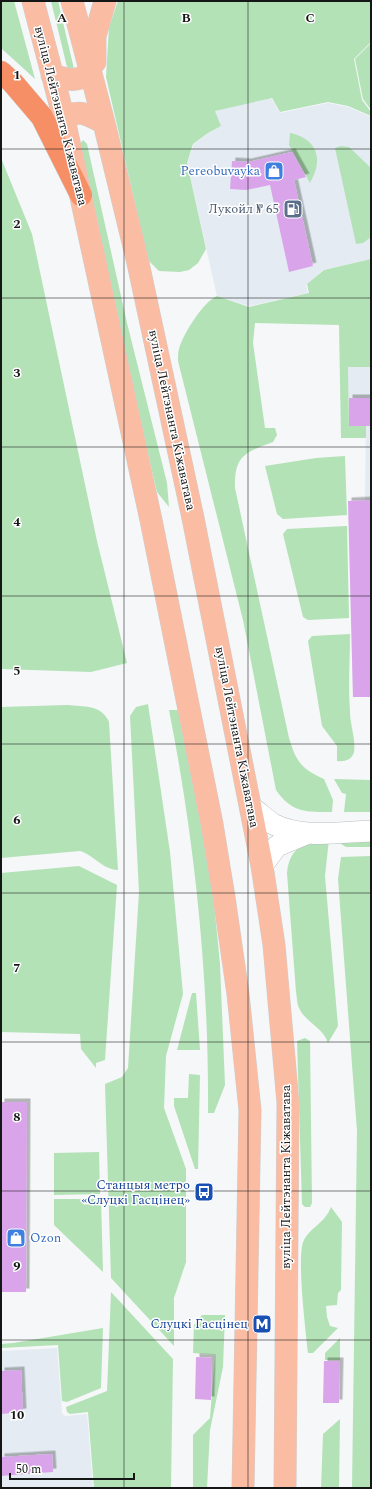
<svg xmlns="http://www.w3.org/2000/svg" width="372" height="1489" viewBox="0 0 372 1489" font-family="Spectral,serif">
	<style>
		.built { fill: #e4ebf2 }
		.green { fill: #b3e2b6 }
		.building { fill: #d9a4e9; filter: url(#shadow) }
		.lines { fill: none; stroke-linecap: round; stroke-linejoin: round }
		.minor-casing { stroke: #bcbec0; stroke-width: 22 }
		.major-casing { stroke: #d0d0d0; stroke-width: 23 }
		.highway-casing { stroke: #d0d0d0; stroke-width: 23 }
		.minor { stroke: #fff; stroke-width: 21 }
		.major { stroke: #fabca3; stroke-width: 22 }
		.highway { stroke: #f68f66; stroke-width: 22 }
		.grid { fill: none; stroke: #151616; stroke-width: 1; stroke-opacity: 0.55 }
		.labels { text-anchor: middle; dominant-baseline: central; stroke-width: 3; stroke-linejoin: round; paint-order: stroke }
		.street-label { font-size: 13px; fill: #151616; stroke: #fff }
		.shop-label { font-size: 13px; fill: #366cbe; stroke: #fff; text-anchor: end }
		.service-label { font-size: 13px; fill: #4e5e75; stroke: #fff; text-anchor: end }
		.transit-label { font-size: 13px; fill: #164399; stroke: #fff; text-anchor: end }
		.grid-label { font-size: 13px; text-anchor: middle; font-weight: bold; fill: #151616; stroke: #fff; stroke-width: 3; stroke-linejoin: round; paint-order: stroke }
	</style>
	<defs>
		<filter id="shadow"><feDropShadow dx="3.5" dy="-3.5" stdDeviation="0" flood-color="#0004"/></filter>
	</defs>
	<rect width="100%" height="100%" fill="#f5f7f9"/>
	<path class="built" d="M 271,98 L 280,113 L 328,103 L 348,107 L 371,117 L 371,259 L 323,270 L 306,285 L 308,293 L 249,306 L 217,296 L 187,163 L 194,144 L 208,133 L 221,126 L 215,111 Z
		M 348,367 L 371,367 L 371,697 L 353,697 L 348,501 L 365,500 L 366,426 L 349,426 Z
		M 57,1348 L 62,1413 L 65,1416 L 87,1414 L 93,1488 L 1,1488 L 1,1351 Z"/>
	<path class="green" d="M 1,1 L 14,1 L 35,79 L 1,48 Z
		M 51,1 L 58,1 L 74,69 L 68,71 Z
		M 118,1 L 371,1 L 371,42 L 354,59 L 362,100 L 371,112 L 371,116 L 348,106 L 328,102 L 280,112 L 272,98 L 215,111 L 221,126 L 208,133 L 193,144 L 187,163 L 206,249 L 198,263 L 189,270 L 180,272 L 159,271 L 148,260 L 106,77 L 109,27 Z
		M 371,43 L 371,110 L 363,99 L 355,59 Z
		M 290,133 C 305,136 318,145 317,162 C 317,169 313,177 310,183 L 289,145 Z
		M 83,140 L 87,144 L 127,323 L 167,483 L 169,507 L 157,492 L 118,325 L 80,144 Z
		M 341,146 L 349,147 L 371,168 L 371,237 L 363,243 L 356,244 L 335,148 Z
		M 1,158 L 32,234 L 97,541 L 127,663 L 91,672 L 1,669 Z
		M 371,259 L 371,367 L 348,367 L 349,425 L 366,426 L 366,438 L 341,438 L 339,325 L 255,323 L 253,343 L 265,428 L 275,428 L 277,435 L 273,442 C 246,452 234,455 235,488 L 289,738 C 296,761 301,769 324,779 L 333,800 L 332,812 C 306,812 292,813 276,790 L 243,620 L 178,361 C 178,357 178,352 179,349 C 183,334 203,302 217,296 L 249,307 L 309,293 L 307,284 L 324,270 Z
		M 345,456 L 347,515 L 283,519 L 277,514 L 265,466 L 316,458 Z
		M 347,526 L 349,618 L 308,620 L 303,617 L 283,534 L 287,529 Z
		M 350,634 C 350,659 348,686 350,712 C 350,725 356,739 354,752 C 352,760 344,762 337,761 L 337,746 L 322,726 L 308,641 L 312,636 Z
		M 148,704 L 170,852 L 183,994 L 166,1056 L 164,1108 L 186,1169 L 186,1262 L 174,1298 L 174,1346 L 111,1278 L 105,1084 L 122,1077 L 128,1068 L 139,892 L 130,716 L 136,707 Z
		M 67,705 C 84,707 101,704 109,722 L 118,870 C 103,870 94,855 80,851 L 1,858 L 1,707 Z
		M 169,710 L 178,710 L 183,713 L 213,892 L 220,964 L 225,1085 L 214,1113 L 208,1113 C 209,978 195,842 169,710 Z
		M 334,779 L 371,780 L 371,812 L 344,812 L 346,794 L 342,793 Z
		M 371,837 L 371,847 L 346,847 L 341,844 L 341,838 Z
		M 329,839 L 325,876 L 338,1026 L 328,1043 C 323,1027 306,1023 299,1008 C 297,1004 297,997 296,992 L 287,873 C 290,846 305,842 329,839 Z
		M 371,856 L 371,1488 L 352,1488 L 357,1131 L 338,879 L 341,857 Z
		M 79,866 L 117,885 L 105,1060 L 96,1063 L 96,1068 L 81,1049 L 80,1034 L 1,1032 L 1,873 Z
		M 192,993 L 196,993 L 200,1050 L 177,1050 Z
		M 305,1038 L 310,1041 L 312,1203 L 310,1207 L 305,1207 L 302,1204 L 297,1041 Z
		M 189,1074 L 200,1075 L 198,1169 L 195,1169 L 174,1106 L 174,1098 L 188,1098 Z
		M 99,1152 L 100,1194 L 54,1195 L 54,1153 Z
		M 54,1199 L 101,1199 L 103,1272 L 54,1225 Z
		M 331,1207 L 342,1222 L 341,1290 L 338,1293 L 337,1305 L 326,1306 L 327,1317 L 330,1326 L 338,1328 L 313,1353 L 308,1353 C 306,1333 296,1254 304,1240 C 311,1227 325,1223 331,1207 Z
		M 111,1292 L 173,1359 L 171,1488 L 94,1488 L 88,1412 L 70,1414 L 67,1412 L 66,1407 L 107,1391 Z
		M 202,1315 L 225,1315 L 223,1367 L 210,1430 L 207,1488 L 193,1488 L 193,1435 L 210,1418 L 215,1355 L 193,1353 L 194,1325 Z
		M 103,1328 L 101,1388 L 67,1402 L 62,1401 L 58,1345 L 1,1348 L 1,1344 L 13,1343 Z
		M 340,1338 L 340,1360 L 325,1360 L 325,1353 Z
		M 340,1419 L 339,1488 L 321,1488 L 323,1434 Z"/>
	<path class="building" d="M 292,152 L 306,177 L 294,180 L 313,266 L 289,272 L 270,185 L 246,190 L 230,189 L 232,161 L 248,162 Z
		M 349,398 L 371,398 L 371,426 L 349,426 Z
		M 371,500 L 371,697 L 353,697 L 348,501 Z
		M 1,1102 L 27,1102 L 26,1292 L 1,1292 Z
		M 196,1357 L 212,1358 L 211,1400 L 195,1399 Z
		M 324,1361 L 340,1361 L 339,1403 L 323,1403 Z
		M 21,1370 L 23,1412 L 1,1414 L 1,1371 Z
		M 52,1454 L 53,1472 L 1,1476 L 1,1457 Z"/>
	<g class="lines">
		<g class="minor-casing">
			<path id="minor" d="M 251,807 C 258,812 266,819 273,824 C 302,839 340,832 371,831
				M 262,866 L 277,846 L 308,833"/>
		</g>
		<g class="major-casing">
			<path id="major" d="M 33,1 L 64,119 L 151,520 L 212,824 L 224,897 L 238,994 L 250,1110 L 243,1488
				M 72,1 L 104,123 L 138,263 L 193,518 L 262,866 L 274,945 L 288,1103 L 285,1488
				M 95,62 L 95,36 L 105,1
				M 52,75 C 69,80 75,82 90,74
				M 64,119 C 78,107 90,116 104,123"/>
		</g>
		<g class="highway-casing">
			<path id="highway" d="M 1,72 L 13,83 L 42,117 L 81,195"/>
		</g>
		<use href="#minor" class="minor"/>
		<use href="#major" class="major"/>
		<use href="#highway" class="highway"/>
	</g>
	<path class="grid" d="M 124,1 L 124,1488M 248,1 L 248,1488M 1,149 L 371,149M 1,298 L 371,298M 1,447 L 371,447M 1,596 L 371,596M 1,744 L 371,744M 1,893 L 371,893M 1,1042 L 371,1042M 1,1191 L 371,1191M 1,1340 L 371,1340"/>
	<defs>
		<g id="shop-square" transform="scale(1)"><rect x="-9" y="-9" width="18" height="18" rx="4" fill="#3f7fe0" stroke="#fff"/><path d="M-5-2.5h2.3a2.7 3.5 0 0 1 5.4 0H5L5.5 6h-11ZM-1.5-2.5h3a1.5 2.3 0 0 0-3 0Z" fill="#fff"/></g>
		<g id="fuel-square" transform="scale(1)"><rect x="-9" y="-9" width="18" height="18" rx="4" fill="#5c6f8a" stroke="#fff"/><path d="M-5.5-6h7V0h2V4h1.3V-2.5L3-4.5l.8-.8L6-3V5H2.5V1h-1V6h-7ZM-4.2-4.7v3.2H.2V-4.7Z" fill="#fff"/></g>
		<g id="bus-square" transform="scale(1)"><rect x="-9" y="-9" width="18" height="18" rx="4" fill="#1a4fb4" stroke="#fff"/><path d="M-5-6H5V4H4V6H2V4H-2V6H-4V4H-5ZM-3.5-4V0h7V-4ZM-3.5 1.2v1.5H-2V1.2ZM2 1.2v1.5H3.5V1.2Z" fill="#fff"/></g>
		<g id="metro-square" transform="scale(1)"><rect x="-9" y="-9" width="18" height="18" rx="4" fill="#1a4fb4" stroke="#fff"/><path d="M-5.5 5V-5H-3L0 0L3-5H5.5V5H3V-.5L0 4L-3-.5V5Z" fill="#fff"/></g>
	</defs>
	<g fill-rule="evenodd">
		<use href="#shop-square" x="274" y="171"/>
		<use href="#fuel-square" x="293" y="209"/>
		<use href="#bus-square" x="204" y="1192"/>
		<use href="#shop-square" x="16" y="1238"/>
		<use href="#metro-square" x="262" y="1324"/>
	</g>
	<g class="labels">
		<g class="street-label">
			<text transform="translate(61 116) rotate(76)">вуліца Лейтэнанта Кіжаватава</text>
			<text transform="translate(172 420) rotate(78)">вуліца Лейтэнанта Кіжаватава</text>
			<text transform="translate(237 737) rotate(79)">вуліца Лейтэнанта Кіжаватава</text>
			<text transform="translate(286 1177) rotate(-90)">вуліца Лейтэнанта Кіжаватава</text>
		</g>
		<g class="shop-label">
			<text x="260" y="171">Pereobuvayka</text>
			<text x="30" y="1238" text-anchor="start">Ozon</text>
		</g>
		<g class="service-label">
			<text x="279" y="209">Лукойл № 65</text>
		</g>
		<g class="transit-label">
			<text x="190" y="1185">Станцыя метро<tspan x="190" dy="15">«Слуцкі Гасцінец»</tspan></text>
			<text x="248" y="1324">Слуцкі Гасцінец</text>
		</g>
	</g>
	<g class="grid-label">
		<text x="62" y="22">A</text>
		<text x="186" y="22">B</text>
		<text x="310" y="22">C</text>
		<text x="17" y="79">1</text>
		<text x="17" y="228">2</text>
		<text x="17" y="377">3</text>
		<text x="17" y="526">4</text>
		<text x="17" y="675">5</text>
		<text x="17" y="824">6</text>
		<text x="17" y="972">7</text>
		<text x="17" y="1121">8</text>
		<text x="17" y="1270">9</text>
		<text x="17" y="1419">10</text>
	</g>
	<rect width="372" height="1489" fill="none" stroke="#151616" stroke-width="4"/>
	<path d="M10 1473v6h124v-6" fill="none" stroke="#151616" stroke-width="2"/>
	<text x="16" y="1473" font-size="12" fill="#151616" stroke="#ffffff" stroke-width="3" paint-order="stroke">50 m</text>
</svg>
